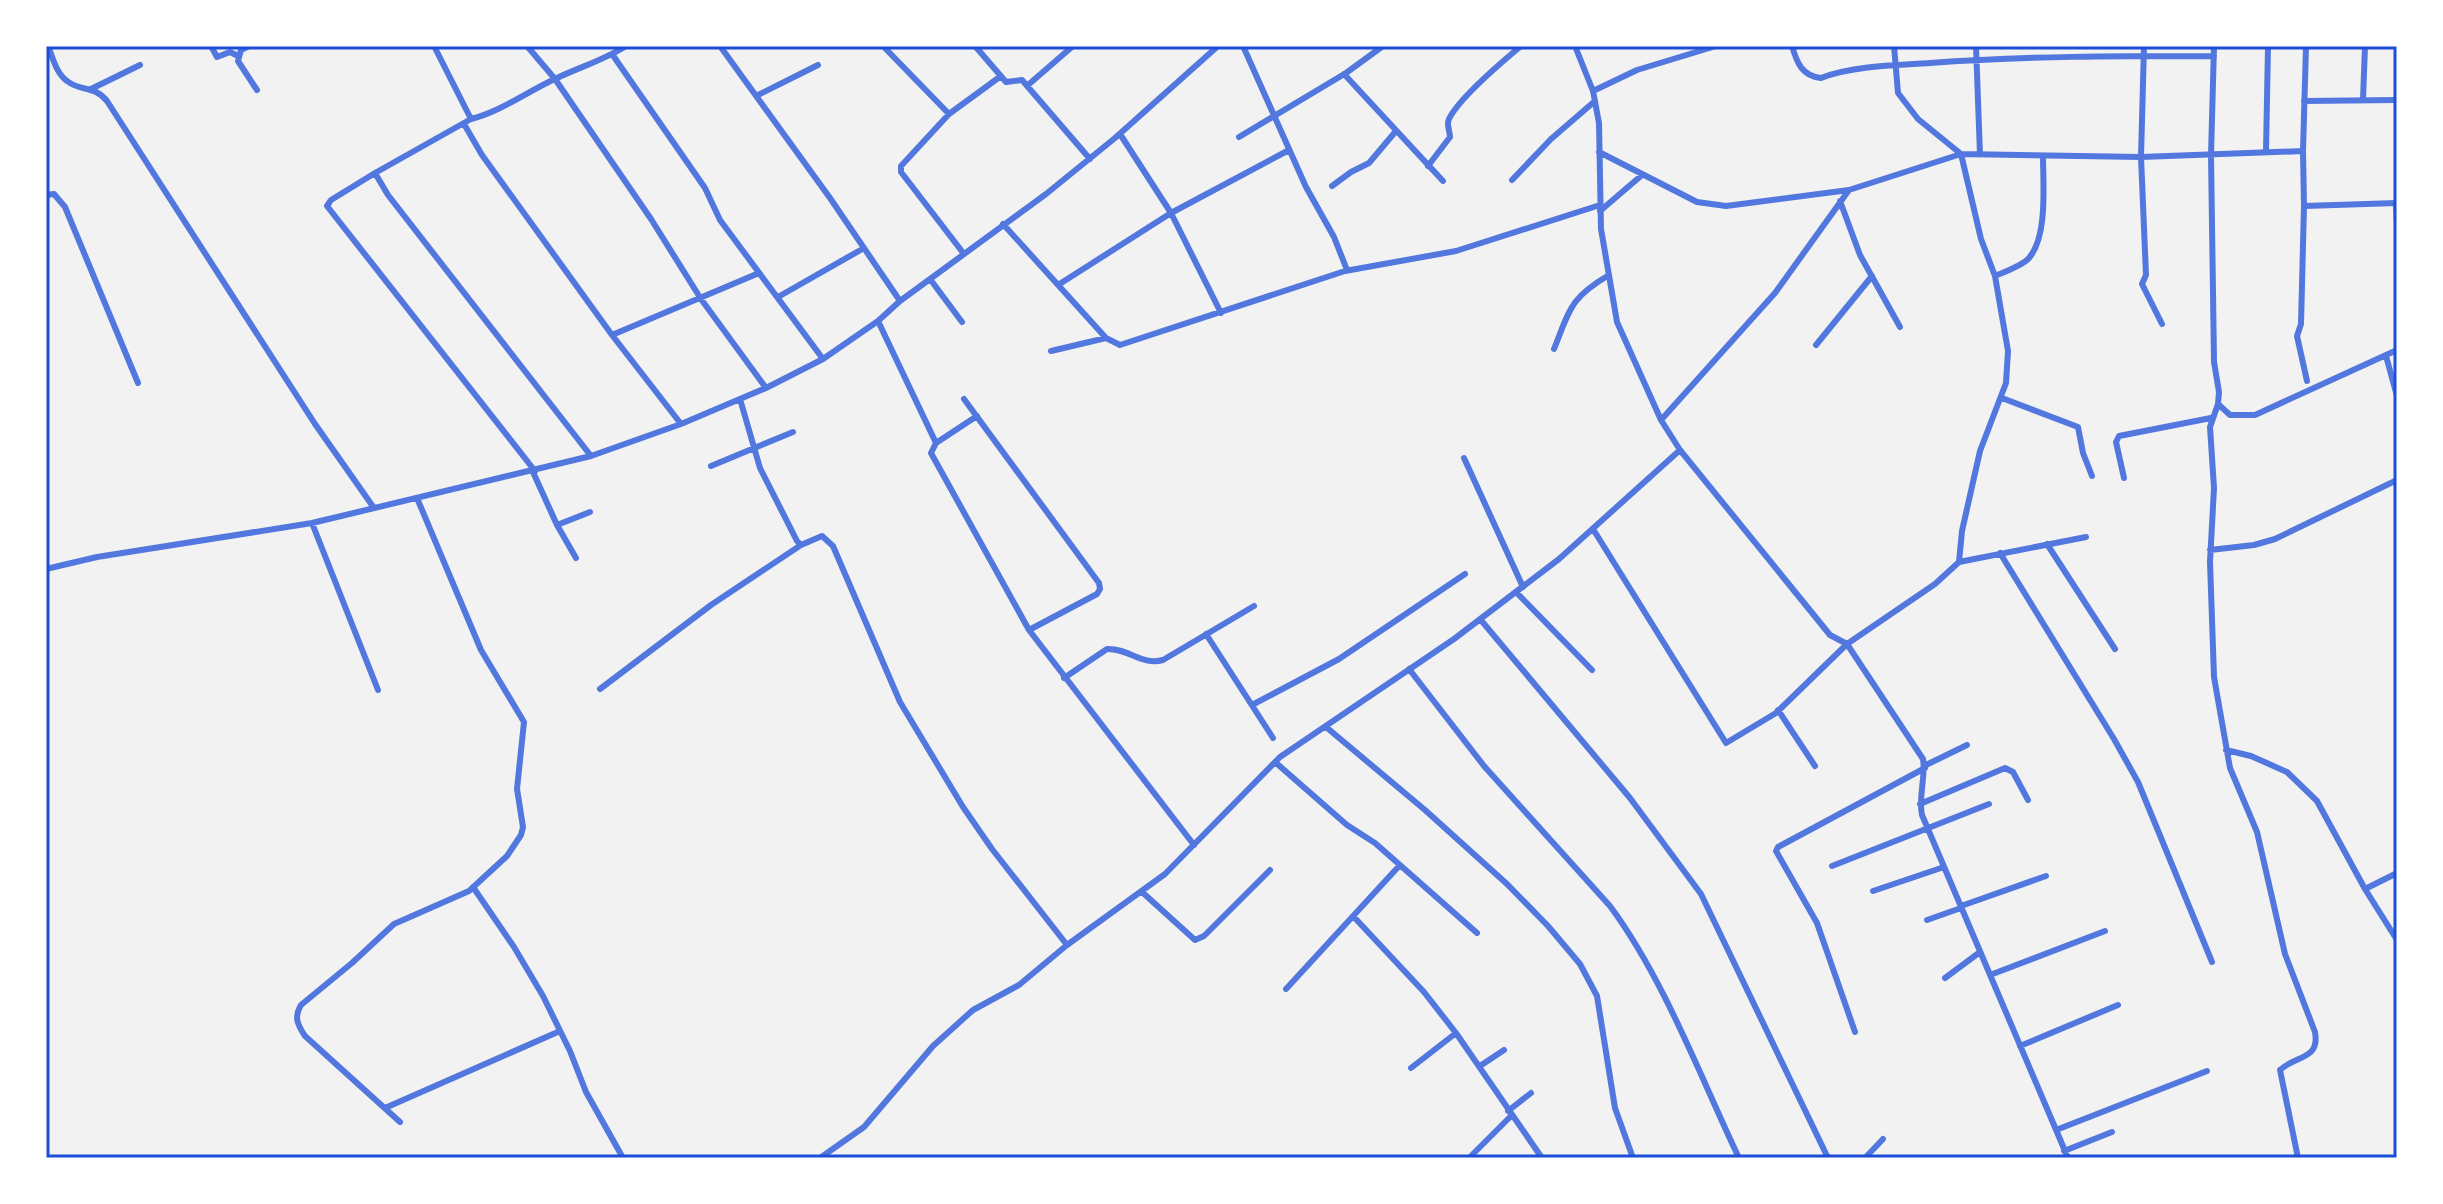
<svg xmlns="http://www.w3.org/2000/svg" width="2443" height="1204" viewBox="0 0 2443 1204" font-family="Manrope,sans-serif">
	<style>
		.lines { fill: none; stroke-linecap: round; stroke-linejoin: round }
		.minor { stroke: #5277de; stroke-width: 6 }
		.neatline { fill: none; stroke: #1d4ed8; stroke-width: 3 }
	</style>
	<rect width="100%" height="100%" fill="#f2f2f2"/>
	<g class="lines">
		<path class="minor" d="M 48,46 C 53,58 56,73 67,81 C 81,92 94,85 107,101 L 315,424 L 374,508
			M 211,46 L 217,57 L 230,52 L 238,56
			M 249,46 L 241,50 L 238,61 L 257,90
			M 434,46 L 471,119 L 375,173 L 388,195 L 591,456
			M 527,46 L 555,79 L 651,219 L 701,299 L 766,388
			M 720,46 L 830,198 L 900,301
			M 883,46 L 949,114
			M 975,46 L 1006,82 L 1022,80 L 1090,159
			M 1243,46 L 1306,187 L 1334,237 L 1347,270
			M 1575,46 L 1593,91 L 1599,123 L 1601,229 L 1617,322 L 1661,420 L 1680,450 L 1830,635 L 1847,644 L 1923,759 C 1926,778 1918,796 1922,815 L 2068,1158
			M 1792,46 C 1797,63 1802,76 1821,78 C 1852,66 1897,65 1930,63 C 2025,56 2119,56 2214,56
			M 1976,46 L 1980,155
			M 2144,46 L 2141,157 L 2146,275 L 2142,284 L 2162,324
			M 2214,46 L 2211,155 L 2214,362 L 2219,392 L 2218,404 L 2210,427 L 2214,488 L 2210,562 L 2214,677 L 2230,768 L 2257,832 L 2285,954 L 2315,1032 C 2320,1060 2296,1055 2280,1070 L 2298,1158
			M 612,54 L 705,188 L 720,220 L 823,359
			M 1344,74 L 1443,181
			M 1028,85 L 1073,46
			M 91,89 L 140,65
			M 1593,91 L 1637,70 L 1716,46
			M 756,96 L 818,65
			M 2363,100 L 2365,46
			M 2304,101 L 2397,100
			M 471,119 C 502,111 528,91 557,78 C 580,67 604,60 626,46
			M 464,124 L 482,155 L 612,335 L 681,424
			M 1120,134 L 1171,213 L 1221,313
			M 1239,137 L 1346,73 L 1383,46
			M 2266,151 L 2268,46
			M 2303,151 L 2306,46
			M 1599,152 L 1697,202 L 1726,206 L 1849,190
			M 1428,166 L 1450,137 C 1450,131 1446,125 1449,119 C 1459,98 1503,61 1521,46
			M 375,173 L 331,200 L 327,206 L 535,471
			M 1512,180 L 1551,139 L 1595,101
			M 1332,186 L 1351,172 L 1369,163 L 1396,131
			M 46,195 L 54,194 L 65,207 L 138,383
			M 1840,201 L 1860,255 L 1900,327
			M 2396,203 L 2397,224
			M 2304,206 L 2301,324 L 2297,336 L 2307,381
			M 1600,211 L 1642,175
			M 1003,224 L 1106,338 L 1120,345 L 1345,271 L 1456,251 L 1600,205
			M 964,254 L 901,172 L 901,166 L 949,114 L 1001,76
			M 1995,276 C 2006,271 2022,266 2029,258 C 2048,236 2043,183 2043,156
			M 930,279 L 962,322
			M 1058,285 L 1171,213 L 1289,150
			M 778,297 L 864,248
			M 878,321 L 936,443 L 931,453 L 1029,630 L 1194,845
			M 612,335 L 759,273
			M 1816,345 L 1872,276
			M 1554,349 C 1570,309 1570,298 1609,275
			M 1051,351 L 1106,338
			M 2386,356 L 2397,396
			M 2002,398 L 2078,427 L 2083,453 L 2092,476
			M 740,399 L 760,468 L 797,541 L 801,545 L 822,536 L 833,546 L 900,702 L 963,807 L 992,849 L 1067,945
			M 964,399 L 1099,583 L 1100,589 L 1097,594 L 1029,630
			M 2218,404 L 2230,415 L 2255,415 L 2397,350
			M 1661,420 L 1775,293 L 1849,190 L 1961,154 L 2141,157 L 2303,151 L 2304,206 L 2397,203
			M 936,443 L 977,416
			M 1464,458 L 1523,587
			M 711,466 L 793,432
			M 533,472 L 557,525 L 576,558
			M 2124,478 L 2116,442 L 2119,436 L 2211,418
			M 312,523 L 378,690
			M 557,525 L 590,512
			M 1593,529 L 1726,743 L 1776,713 L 1847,644 L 1935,584 L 1959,562 L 1962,531 L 1980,451 L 2006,383 L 2008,351 L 1995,276 L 1981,239 L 1961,154 L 1918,119 L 1898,93 L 1894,46
			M 2047,544 L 2115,649
			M 2210,550 L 2254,545 L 2275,539 L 2397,480
			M 2000,553 L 2114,739 L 2138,782 L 2212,962
			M 1959,562 L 2086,537
			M 46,569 L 97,557 L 312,523 L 591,456 L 681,424 L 766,388 L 823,359 L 878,321 L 900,301 L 1046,194 L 1115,138 L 1218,46
			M 1516,592 L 1592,670
			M 1480,619 L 1630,798 L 1701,894 L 1828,1158
			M 1206,634 L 1273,738
			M 1409,669 L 1484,766 L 1610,906 C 1664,979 1700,1076 1739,1158
			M 1064,678 L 1107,649 C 1128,648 1142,666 1163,660 L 1254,606
			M 600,689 L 711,605 L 801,545
			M 1252,705 L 1339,659 L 1465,574
			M 1778,710 L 1815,766
			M 1326,727 L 1425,810 L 1507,884 L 1548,926 L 1580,964 L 1597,996 L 1615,1108 L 1633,1158
			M 2226,750 L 2251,756 L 2287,772 L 2317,801 L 2365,889 L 2397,940
			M 1275,762 L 1347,825 L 1375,843 L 1477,933
			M 1924,766 L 1967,745
			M 1920,804 L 2005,768 L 2013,772 L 2028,800
			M 1832,866 L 1989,804
			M 473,887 L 514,947 L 543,996 L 570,1051 L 586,1092 L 623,1158
			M 2365,889 L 2397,873
			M 1873,891 L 1944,867
			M 1142,892 L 1195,940 L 1204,936 L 1270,870
			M 1961,906 L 2046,876
			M 1353,916 L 1424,992 L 1456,1033 L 1542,1158
			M 1927,920 L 1961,908
			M 1990,975 L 2105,931
			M 1945,978 L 1980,952
			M 1286,989 L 1400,865
			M 1855,1032 L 1817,923 L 1776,851 L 1778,847 L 1925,768
			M 2020,1046 L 2118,1005
			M 1480,1066 L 1504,1050
			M 1411,1068 L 1456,1033
			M 385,1108 L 560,1031
			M 1508,1111 L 1531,1093
			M 400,1122 L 305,1036 C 297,1024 294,1017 301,1005 L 352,963 L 394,924 L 469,891 L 507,856 L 521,835 L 523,827 L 517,789 L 524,722 L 481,650 L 417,498
			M 2056,1130 L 2207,1071
			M 2064,1151 L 2112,1132
			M 1472,1155 L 1511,1116
			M 820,1158 L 864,1127 L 933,1046 L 973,1010 L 1019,985 L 1067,945 L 1165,874 L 1280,757 L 1454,639 L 1559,559 L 1680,450
			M 1865,1158 L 1883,1139"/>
	</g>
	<rect width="2443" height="1204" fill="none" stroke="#ffffff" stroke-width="96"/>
	<rect x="48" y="48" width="2347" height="1108" class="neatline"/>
</svg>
